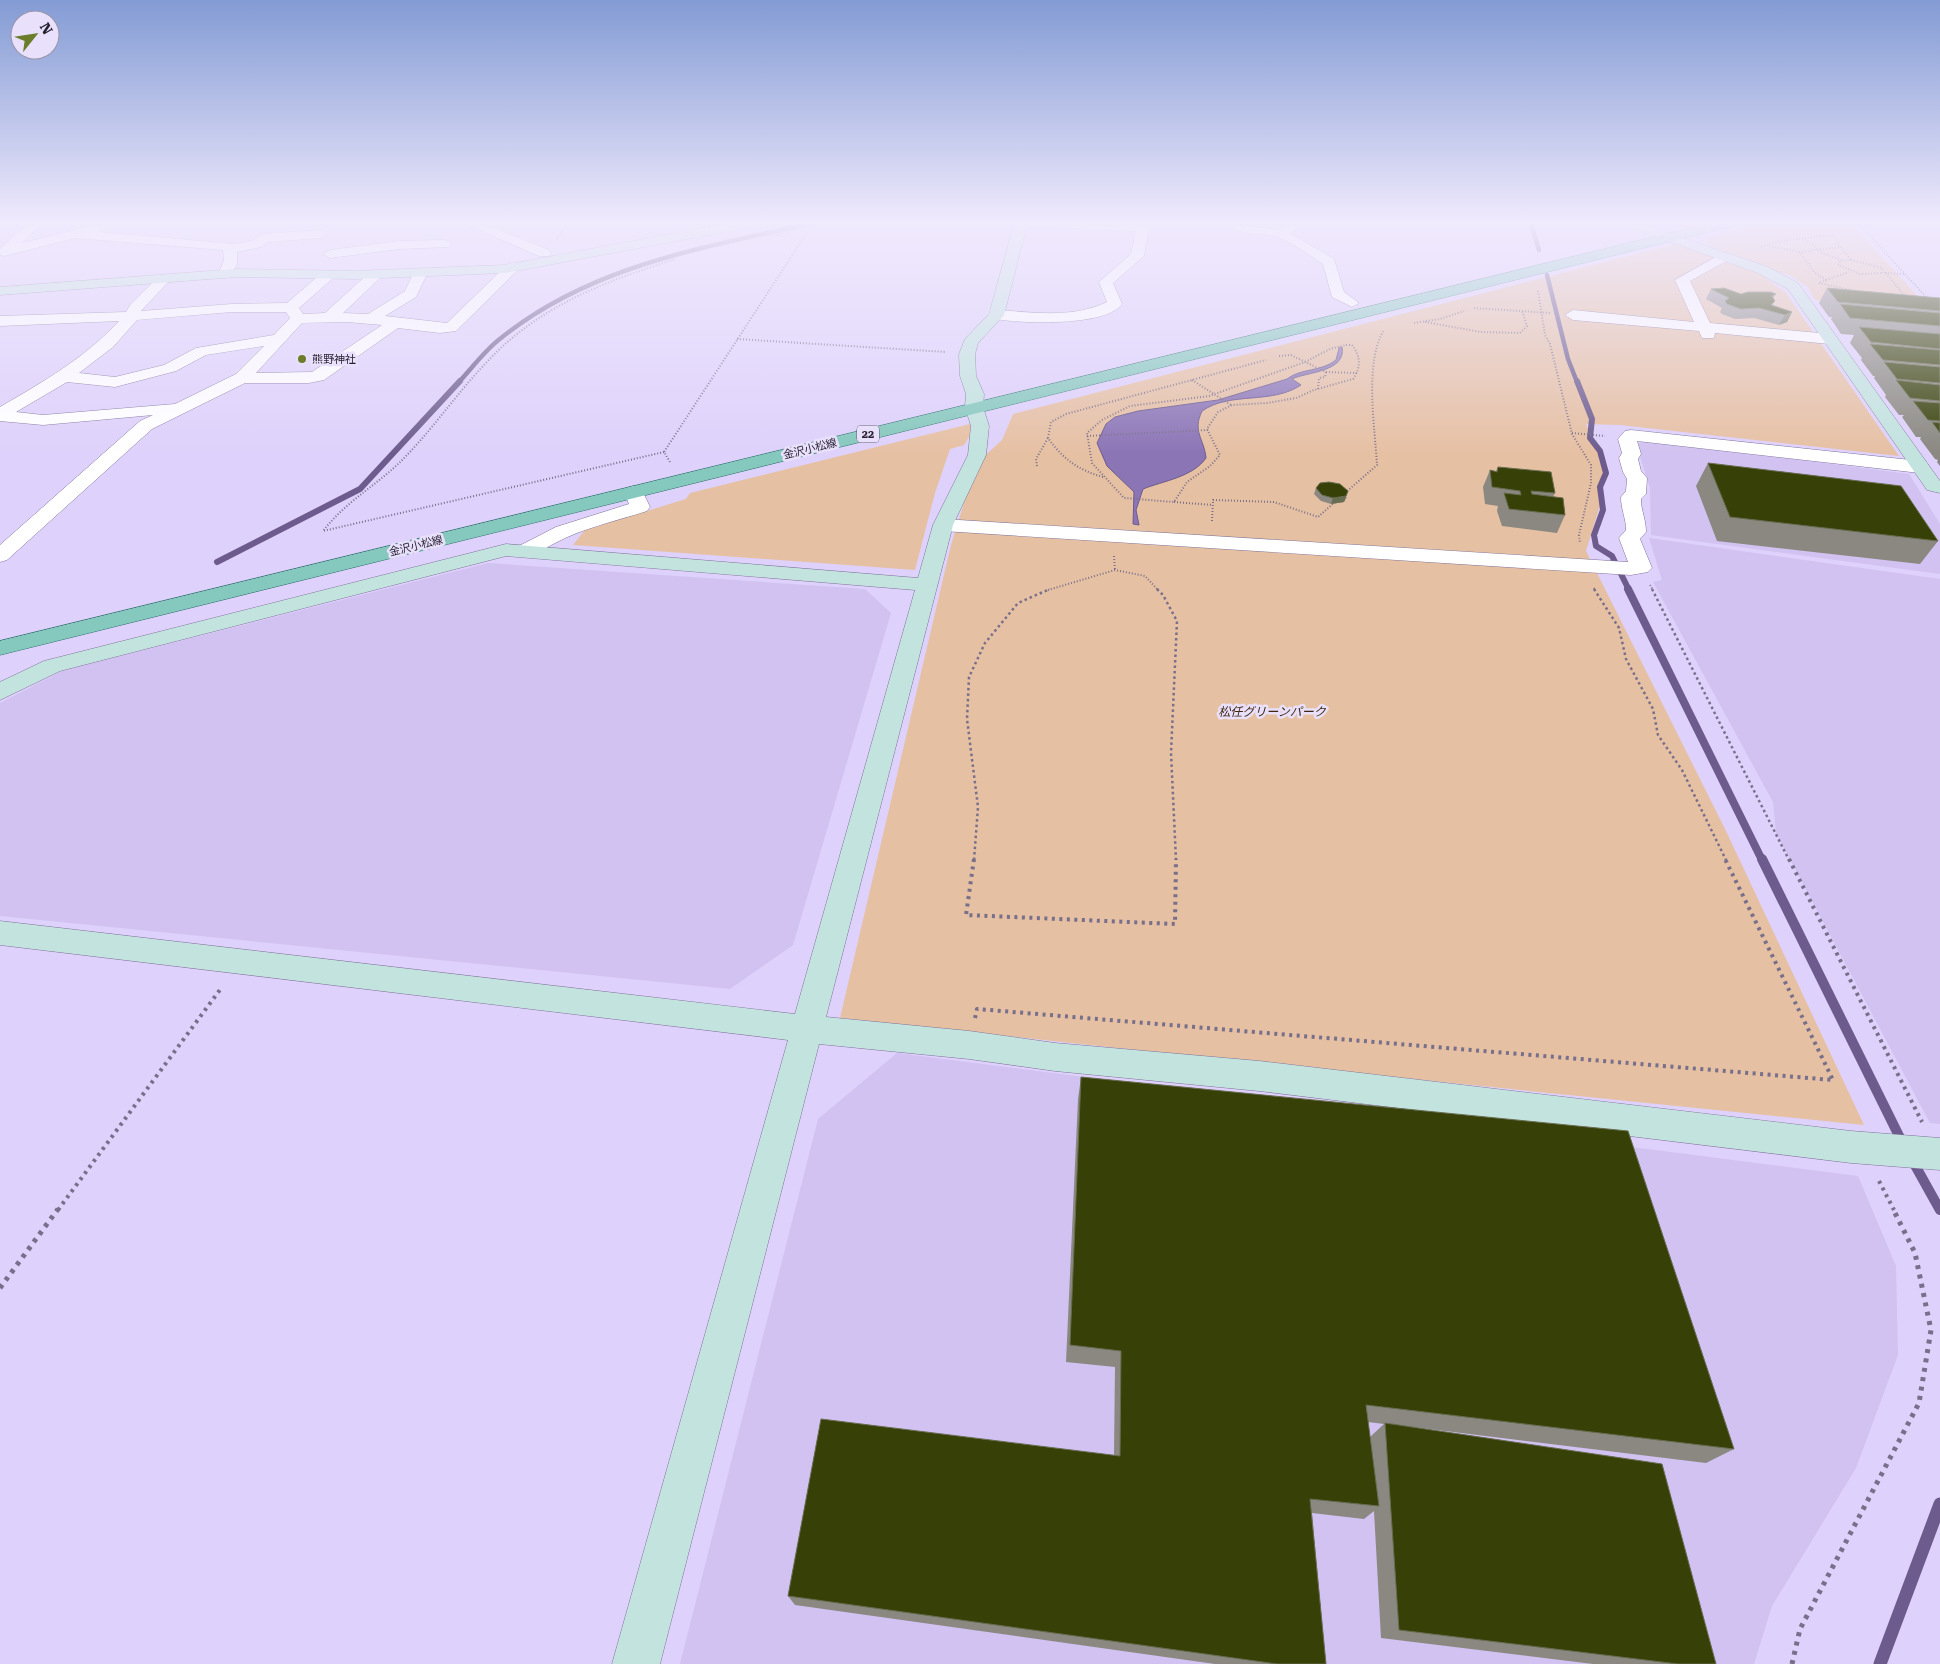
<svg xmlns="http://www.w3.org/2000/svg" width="1940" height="1664" viewBox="0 0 1940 1664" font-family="'Roboto Serif','Noto Sans JP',serif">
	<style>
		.built { fill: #d1c2f1 }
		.green { fill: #e6c0a3 }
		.water { fill: #8b75b5; stroke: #6c5b8c }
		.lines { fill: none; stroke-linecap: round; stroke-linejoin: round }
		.stream-far4 { stroke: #6c5b8c; stroke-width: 4.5 }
		.stream-far3 { stroke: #6c5b8c; stroke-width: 6 }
		.stream-far2 { stroke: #6c5b8c; stroke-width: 8 }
		.stream-far1 { stroke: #6c5b8c; stroke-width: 10 }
		.stream { stroke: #6c5b8c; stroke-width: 13 }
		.street-casing { stroke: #7f7399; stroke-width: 1 }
		.secondary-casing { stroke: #7f7399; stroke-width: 1 }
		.primary-casing { stroke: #2e756e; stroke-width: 1 }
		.path-far3 { stroke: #786f8a; stroke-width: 2; stroke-dasharray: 1 2; stroke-linecap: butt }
		.path-far2 { stroke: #786f8a; stroke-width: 2.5; stroke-dasharray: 2.5 3; stroke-linecap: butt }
		.path-far1 { stroke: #786f8a; stroke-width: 4; stroke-dasharray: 3 4.5; stroke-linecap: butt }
		.path { stroke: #786f8a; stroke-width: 5; stroke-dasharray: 4 5.5; stroke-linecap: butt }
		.street { fill: #fff; fill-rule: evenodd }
		.secondary { fill: #c2e3de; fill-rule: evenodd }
		.primary { fill: #85c8bd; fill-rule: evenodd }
		.wall { fill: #8a8881; fill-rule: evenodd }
		.shaded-wall { fill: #686c50 }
		.building { fill: #364007; stroke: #686c50 }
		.poi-dot { fill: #6b7c2a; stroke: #e9e1fb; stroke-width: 2 }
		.labels { text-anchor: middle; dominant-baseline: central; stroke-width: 5; stroke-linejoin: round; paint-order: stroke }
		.far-poi-label { font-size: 11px; fill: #241f2e; stroke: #e9e1fb; text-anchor: start }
		.shield { fill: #e9e1fb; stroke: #5f596c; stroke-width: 1 }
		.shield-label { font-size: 11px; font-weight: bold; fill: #241f2e }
		.far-street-label { font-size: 11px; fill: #241f2e; stroke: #e9e1fb }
		.park-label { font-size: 12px; font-style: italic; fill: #412712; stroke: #e9e1fb }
	</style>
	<rect width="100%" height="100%" fill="#ded1fb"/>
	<path class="built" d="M 1648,440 L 1909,474 L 1940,524 L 1940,574 L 1651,535 L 1650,488 L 1636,444 Z
		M 1649,538 L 1940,579 L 1940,1124 L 1930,1123 L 1776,833 L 1773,802 L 1653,582 L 1662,580 Z
		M 488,563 L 865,589 L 891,613 L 793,945 L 730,989 L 0,916 L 0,703 L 62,671 Z
		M 897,1053 L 1858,1176 L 1896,1266 L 1898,1355 L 1856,1468 L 1772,1606 L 1754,1664 L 680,1664 L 818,1119 Z"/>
	<path class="green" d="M 1768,221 L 1846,221 L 1852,224 L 1930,310 L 1815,300 L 1808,287 L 1791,276 L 1711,246 L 1706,238 Z
		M 1675,244 L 1760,274 L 1786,293 L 1899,456 L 1620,425 L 1586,424 L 1605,468 L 1601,502 L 1586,551 L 1726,831 L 1864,1125 L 1284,1066 L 840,1018 L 951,545 L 976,464 L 1002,440 L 1013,414 Z
		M 978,422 L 964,445 L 950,449 L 935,493 L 915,570 L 573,545 L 585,530 L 686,499 L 690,493 Z"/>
	<path class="water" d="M 1342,347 C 1347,372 1306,372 1292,379 L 1301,385 C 1271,405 1231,391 1202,411 C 1192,432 1204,438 1206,458 C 1193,477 1163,481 1143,489 L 1136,510 L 1139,525 L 1133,524 L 1134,492 L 1107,466 L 1097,443 L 1106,424 L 1115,417 L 1138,411 L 1218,400 L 1287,379 C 1301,368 1321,372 1336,360 L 1339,348 Z"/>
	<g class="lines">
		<path class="stream-far4" d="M 1530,221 L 1539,250
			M 1547,275 L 1568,359 L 1577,382
			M 459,382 C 472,368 485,350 501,338 C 594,263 709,247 822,221"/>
		<path class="stream-far3" d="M 1577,381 L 1592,419 L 1590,438 L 1600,451 L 1606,473 L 1600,487 L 1603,510 L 1594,535 L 1596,546 L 1612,556 L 1629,590
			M 217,562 L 360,489 L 460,381"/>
		<path class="stream-far2" d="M 1628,589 L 1762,860"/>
		<path class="stream-far1" d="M 1762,859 L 1903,1144
			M 1911,1158 L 1940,1210"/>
		<path class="stream" d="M 1880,1664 L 1940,1504"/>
		<g class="street-casing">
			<path id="street" d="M 30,221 L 44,221 L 22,243 L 95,225 L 102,229 L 99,232 L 234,244 L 252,241 L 263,234 L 320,230 L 327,234 L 320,238 L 267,242 L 261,247 L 237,252 L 237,264 L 230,277 L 225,278 L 218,274 L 224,261 L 223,250 L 76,238 L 4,256 L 0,255 L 0,249 Z
				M 458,221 L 476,221 L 549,250 L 551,253 L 549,256 L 539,256 Z
				M 1016,221 L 1150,221 L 1144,256 L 1113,283 L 1122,304 C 1107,327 1016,324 991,318 L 988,315 L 991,312 L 996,310 C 1033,312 1072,319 1107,302 L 1099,282 L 1131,254 L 1136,231 L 1022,226 L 1017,225 Z
				M 1226,221 L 1241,221 L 1247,226 L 1281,230 L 1289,221 L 1303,221 L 1291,234 L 1334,259 L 1344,292 L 1359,303 L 1352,307 L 1332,297 L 1323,264 C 1309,255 1293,243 1278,237 C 1259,231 1240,238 1226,221 Z
				M 444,240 L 449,241 L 451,244 L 449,247 L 399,249 L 330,258 L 323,254 L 330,250 L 399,241 Z
				M 1723,253 L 1728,254 L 1730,257 L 1728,260 L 1690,281 L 1710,323 L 1830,334 L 1838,339 L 1836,342 L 1830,344 L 1715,333 L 1714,338 L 1702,338 L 1699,331 L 1573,320 L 1565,315 L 1573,310 L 1694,322 L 1675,280 Z
				M 513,263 L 520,267 L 518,270 L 456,331 L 440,333 L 398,328 L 324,380 L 309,383 L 245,383 L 152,429 L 7,560 L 0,562 L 0,545 L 140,421 L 153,415 L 43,425 L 0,421 L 0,407 C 43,382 85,358 119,321 L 0,326 L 0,316 L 126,312 L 130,305 L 159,276 L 164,275 L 171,279 L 141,311 L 232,304 L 287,303 L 323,272 L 328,271 L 335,275 L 333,278 L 299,308 L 303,314 L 325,313 L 370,272 L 375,271 L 382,275 L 380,278 L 343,313 L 368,314 L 405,291 L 414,272 L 421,268 L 428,272 L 416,297 L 385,316 L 447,323 L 508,264 ZM 232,312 L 286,312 L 290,318 L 274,335 L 196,348 L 164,365 L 115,377 L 79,373 L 113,347 L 137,320 ZM 347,322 L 382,325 L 312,372 L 256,373 L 302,323 ZM 264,346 L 236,374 L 175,404 L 43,415 L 16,412 L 67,382 L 115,387 L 176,371 L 206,355 Z
				M 1631,430 L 1920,461 L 1927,463 L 1929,467 L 1927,471 L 1920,473 L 1637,441 L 1641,454 L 1638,459 L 1641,471 L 1647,478 L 1646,494 L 1641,499 C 1641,511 1646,519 1646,532 L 1640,539 L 1652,568 L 1648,572 L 1631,575 L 943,531 L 936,529 L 933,525 L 936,521 L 943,519 L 1628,562 L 1619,538 L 1626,530 C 1626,518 1621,510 1621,497 L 1626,491 L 1627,479 L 1623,472 L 1619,458 L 1622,453 L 1618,439 L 1625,431 Z
				M 634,486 L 641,488 L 650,507 L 647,511 C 616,521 583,528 555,543 C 543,549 532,558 519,554 L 516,550 L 519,546 L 556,527 L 629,504 L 624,492 L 627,488 Z"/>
		</g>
		<g class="secondary-casing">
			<path id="secondary" d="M 740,221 L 768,221 L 762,225 L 505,273 L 355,279 L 236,277 L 0,295 L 0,287 L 236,269 L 355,271 L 505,265 Z
				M 1015,221 L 1028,221 L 1004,315 L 978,343 L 975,354 L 976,376 L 984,394 L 983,407 L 989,426 L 986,455 L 953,525 L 826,1017 L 969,1031 L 1055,1043 L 1259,1061 L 1851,1131 L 1940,1138 L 1940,1170 L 1851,1163 L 1259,1091 L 1055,1071 L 969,1059 L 819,1044 L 660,1664 L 612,1664 L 788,1040 L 0,945 L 0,921 L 795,1014 L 915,590 L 506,556 L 60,671 L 0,700 L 0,682 L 44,661 L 506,544 L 918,578 L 933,525 L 968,455 L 971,426 L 965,407 L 966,394 L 960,376 L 959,354 L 965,339 L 989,314 Z
				M 1612,221 L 1632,221 L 1768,267 L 1798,283 L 1940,481 L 1940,493 L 1927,490 L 1788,289 L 1758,273 Z"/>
		</g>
		<g class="primary-casing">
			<path id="primary" d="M 1719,221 L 1742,221 L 1741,224 L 0,655 L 0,641 Z"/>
		</g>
		<path class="path-far3" d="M 1856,221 L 1928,299
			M 774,236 L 837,221
			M 557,239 L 570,221
			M 1805,239 L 1824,254 L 1842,260
			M 1769,246 L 1796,251 L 1802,255 L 1814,272 L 1826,280 L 1820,282
			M 1761,247 L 1781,241 L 1832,235 L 1851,260
			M 1799,252 L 1840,247
			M 1851,260 L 1882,268 L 1883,273 L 1860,274 L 1838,265 L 1840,261 Z
			M 1885,273 L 1904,274
			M 1886,273 L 1904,295 L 1901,295
			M 1826,280 L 1849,272
			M 1819,283 L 1855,291
			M 1538,291 L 1545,335 L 1550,344 L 1572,434 L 1591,465 L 1591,483 L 1579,535 L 1580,543
			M 1474,308 L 1550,313
			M 1425,322 L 1481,332 L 1520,333 L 1527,326 L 1522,311
			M 1414,323 L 1440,319 L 1464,311
			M 737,339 L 946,352
			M 1346,345 L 1352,345 C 1361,357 1361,367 1353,379 L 1314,390 L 1296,398 L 1267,403 L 1232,405 L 1218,412 L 1207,429 L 1220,455 L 1210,466 L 1187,482 L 1174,502 L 1124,498 L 1092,463 L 1087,433 L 1102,420 L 1130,406 L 1209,396 L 1305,362 L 1330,349 Z
			M 1279,356 L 1291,355 L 1326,372 L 1357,373
			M 1192,380 L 1231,405
			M 1318,389 L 1319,378 L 1325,377 L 1326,372
			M 1572,433 L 1605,436
			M 1087,436 L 1208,430
			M 664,452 L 323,531 C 349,498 380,484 407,455 C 435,426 458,392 486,363 C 537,307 605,281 676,259
			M 670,462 L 664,452 L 810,228
			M 1037,466 L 1036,459 L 1048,438
			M 1103,477 C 1078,470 1063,459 1048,438 L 1051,422 L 1066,414 L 1266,360
			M 1345,493 L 1377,465 C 1375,428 1364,362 1384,330
			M 1174,502 L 1213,505
			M 1212,521 L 1213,500 L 1274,502 L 1318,517 L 1335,502
			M 1114,556 L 1115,570
			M 1650,585 L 1653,590
			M 1594,588 L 1595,590
			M 1048,590 L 1115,570 L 1145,576 L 1158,590"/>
		<path class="path-far2" d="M 1157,589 L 1163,595 L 1177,621 L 1171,753 L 1176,860
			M 1594,589 L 1619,628 L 1626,659 L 1653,709 L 1658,735 L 1682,770 L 1726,860
			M 1652,589 L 1789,860
			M 974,860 L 978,807 L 967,719 L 969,677 L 985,643 L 1018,603 L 1050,589"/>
		<path class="path-far1" d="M 974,859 L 966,915 L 1175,924 L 1176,859
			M 1789,859 L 1922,1122
			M 975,1018 L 977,1009 L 1833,1080 L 1725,859
			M 1879,1181 L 1894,1210
			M 58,1210 L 222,987"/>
		<path class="path" d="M 0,1288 L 58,1209
			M 1792,1664 L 1800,1629 L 1919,1403 L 1931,1330 L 1915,1253 L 1893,1209"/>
		<use href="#street" class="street"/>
		<use href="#secondary" class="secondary"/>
		<use href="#primary" class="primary"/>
	</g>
	<path class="wall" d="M 1827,288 L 1940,298 L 1940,466 L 1937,462 L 1938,460 L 1935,459 L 1920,439 L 1921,437 L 1916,437 L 1902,417 L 1904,415 L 1899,415 L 1885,397 L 1886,395 L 1874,378 L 1875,376 L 1873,376 L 1861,360 L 1862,358 L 1850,343 L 1854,335 L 1841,334 L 1831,319 L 1832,317 L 1829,317 L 1819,303 Z
		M 1711,289 L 1741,294 L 1776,294 L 1773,298 L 1773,305 L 1792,312 L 1787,322 L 1779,325 L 1754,318 L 1735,319 L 1722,314 L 1720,312 L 1722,308 L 1706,299 Z
		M 1708,463 L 1938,541 L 1920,564 L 1717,541 L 1696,486 Z
		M 1498,467 L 1555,493 L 1553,497 L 1565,515 L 1557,533 L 1502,526 L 1497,511 L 1498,506 L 1485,504 L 1483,487 L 1490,470 L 1496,471 Z
		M 1316,488 L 1347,497 L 1344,502 L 1331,504 L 1321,501 L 1314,494 Z
		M 1081,1077 L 1734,1449 L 1706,1463 L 1413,1427 L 1716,1664 L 1593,1664 L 1381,1638 L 1374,1511 L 1364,1519 L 1312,1513 L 1326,1664 L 1215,1664 L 795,1605 L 788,1596 L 1114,1455 L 1115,1367 L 1066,1362 L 1078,1099 ZM 1368,1422 L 1384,1424 L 1370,1437 Z"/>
	<path class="shaded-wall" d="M 1792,312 L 1787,322 L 1779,325 L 1785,315 Z
		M 1348,491 L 1344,502 L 1331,504 L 1333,498 Z"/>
	<path class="building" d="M 1724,288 L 1741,294 L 1748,292 L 1771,292 L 1776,294 L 1772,296 L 1775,301 L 1771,305 L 1792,312 L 1785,315 L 1759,308 L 1741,309 L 1727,304 L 1725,301 L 1729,298 L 1711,289 Z
		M 1827,288 L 1940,298 L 1940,311 L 1838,302 Z
		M 1840,304 L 1940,313 L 1940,326 L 1850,318 Z
		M 1859,327 L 1940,334 L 1940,349 L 1871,342 Z
		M 1870,344 L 1940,350 L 1940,365 L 1883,360 Z
		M 1884,362 L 1940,367 L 1940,383 L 1897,379 Z
		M 1896,380 L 1940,385 L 1940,401 L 1910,398 Z
		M 1913,401 L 1940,403 L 1940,421 L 1928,420 Z
		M 1932,422 L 1940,423 L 1940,433 Z
		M 1708,463 L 1901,486 L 1938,541 L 1730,517 Z
		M 1498,467 L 1551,472 L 1555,493 L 1531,491 L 1532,494 L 1563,498 L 1565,515 L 1509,509 L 1504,493 L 1521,495 L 1520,491 L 1492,487 L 1490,470 L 1497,472 Z
		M 1329,482 L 1340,484 L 1348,491 L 1346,496 L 1333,498 L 1322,495 L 1316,488 L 1320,483 Z
		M 1081,1077 L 1628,1131 L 1734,1449 L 1366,1405 L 1379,1506 L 1310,1499 L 1326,1664 L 1277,1664 L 788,1596 L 821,1419 L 1120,1456 L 1121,1351 L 1070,1345 Z
		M 1385,1423 L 1662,1464 L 1716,1664 L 1678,1664 L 1399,1630 Z"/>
	<linearGradient id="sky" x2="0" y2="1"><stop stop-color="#839bd4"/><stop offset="0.49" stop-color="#f0eafd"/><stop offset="1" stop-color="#f0eafd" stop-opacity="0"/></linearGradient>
	<rect width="1940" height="454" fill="url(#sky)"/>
	<circle class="poi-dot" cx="302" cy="359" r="5"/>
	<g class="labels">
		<g class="far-poi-label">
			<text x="312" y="359">熊野神社</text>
		</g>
		<rect class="shield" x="857" y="425.5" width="22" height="17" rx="4"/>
		<g class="shield-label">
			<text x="868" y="434">22</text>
		</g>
		<g class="far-street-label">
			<text transform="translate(810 449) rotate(-14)">金沢小松線</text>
			<text transform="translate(416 546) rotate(-14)">金沢小松線</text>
		</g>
		<g class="park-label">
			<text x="1272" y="712">松任グリーンパーク</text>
		</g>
	</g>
	<g transform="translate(35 35) rotate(60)"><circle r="24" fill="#e9e1fb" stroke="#9a93a9"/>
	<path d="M0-4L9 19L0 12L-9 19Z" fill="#6b7c2a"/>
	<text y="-8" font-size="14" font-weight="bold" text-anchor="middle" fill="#241f2e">N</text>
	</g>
</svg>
